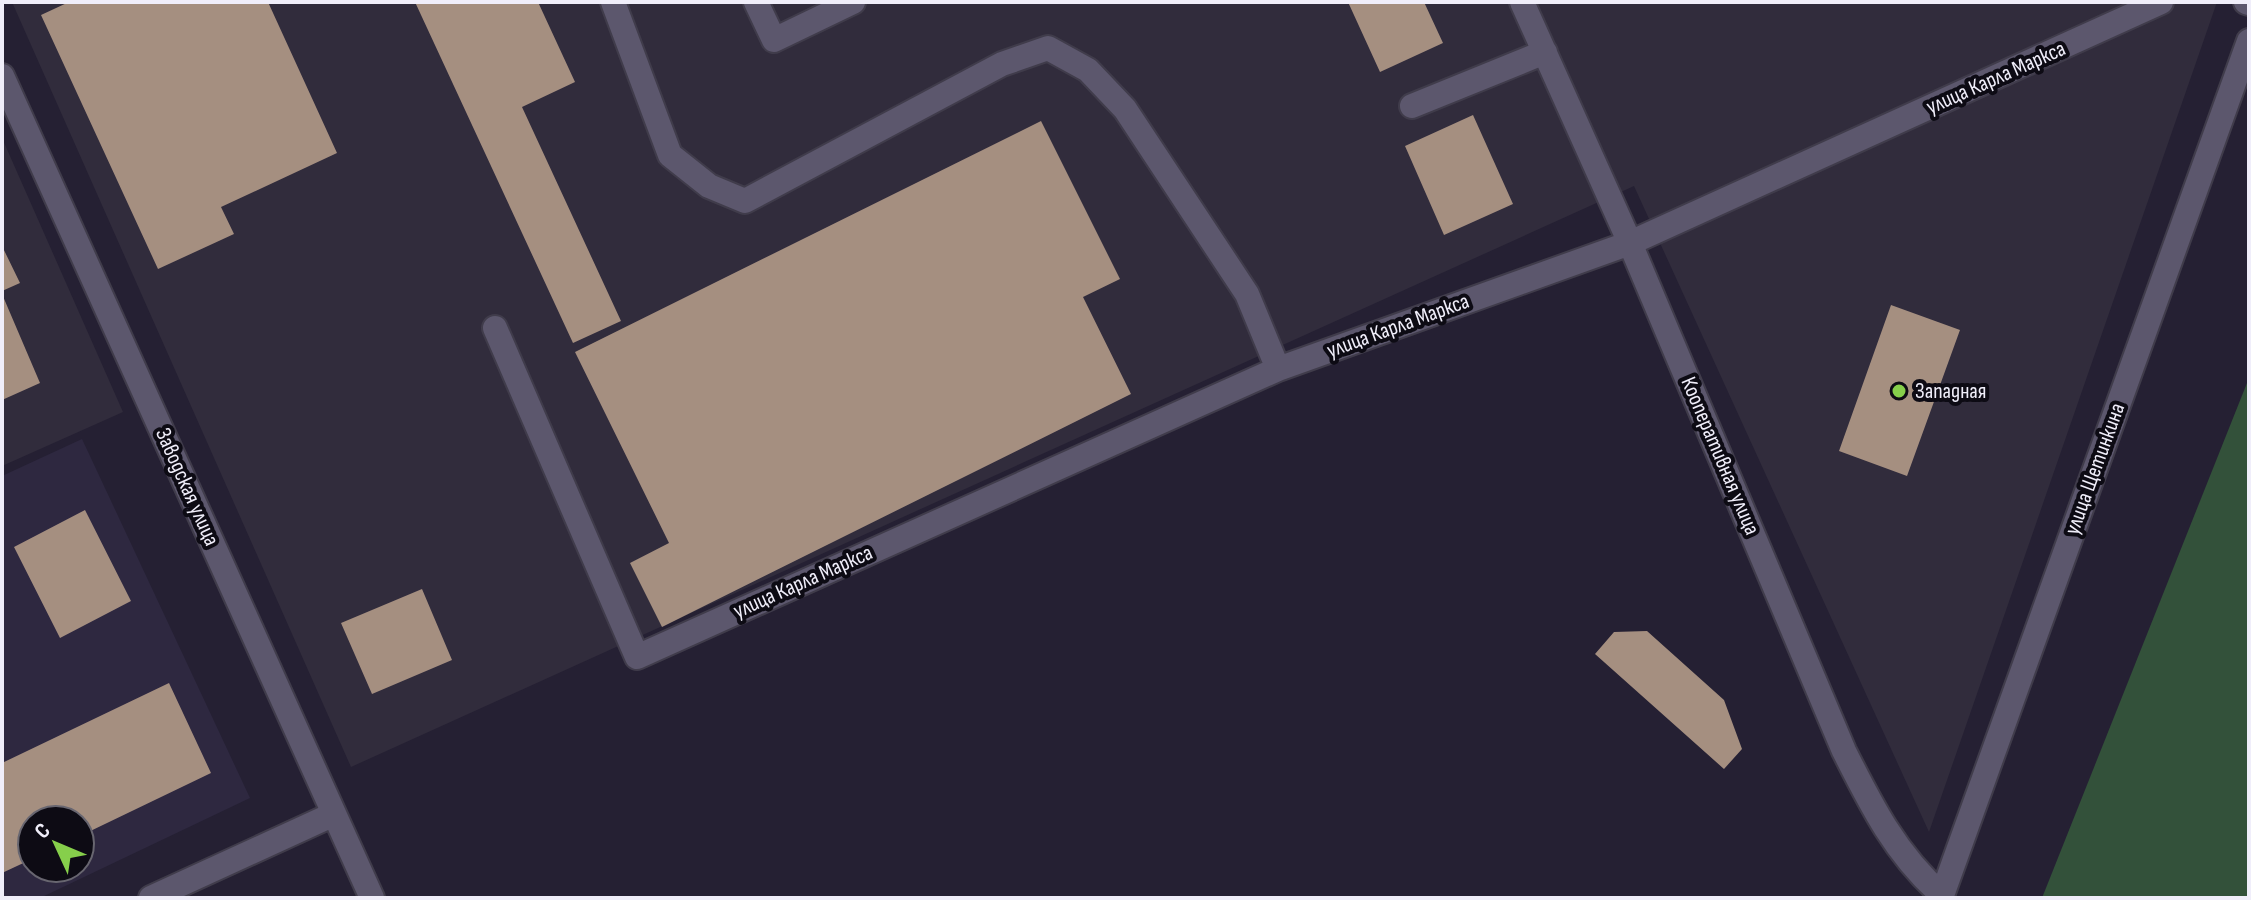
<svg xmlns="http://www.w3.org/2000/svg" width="2251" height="900" viewBox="0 0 2251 900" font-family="'Sofia Sans Condensed',sans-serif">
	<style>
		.built { fill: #2e2840; fill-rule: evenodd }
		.industrial { fill: #312c3c }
		.green { fill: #33513a }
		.building { fill: #a58f80 }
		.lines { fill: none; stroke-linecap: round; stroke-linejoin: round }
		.minor-casing { stroke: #403c4b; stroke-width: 28 }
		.minor { stroke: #5c576d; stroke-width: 24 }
		.poi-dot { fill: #86cf4b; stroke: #0d0b14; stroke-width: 3 }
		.labels { text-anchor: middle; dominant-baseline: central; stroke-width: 8; stroke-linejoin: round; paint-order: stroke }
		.street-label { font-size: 22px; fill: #f0eefa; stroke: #0d0b14 }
		.poi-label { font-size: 22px; fill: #f0eefa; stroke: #0d0b14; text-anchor: start }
	</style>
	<rect width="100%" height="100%" fill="#252033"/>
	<path class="built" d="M 82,439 L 250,798 L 40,898 L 2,898 L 2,476 ZM 32,820 L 80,820 L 80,868 L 32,868 Z"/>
	<path class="industrial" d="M 12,2 L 2217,2 L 1929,832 L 1634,186 L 351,767 Z
		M 2,138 L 123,412 L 2,466 Z"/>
	<path class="green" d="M 2249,378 L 2249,898 L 2042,898 Z"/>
	<path class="building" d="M 69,2 L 268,2 L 337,153 L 221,207 L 234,234 L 158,269 L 41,15 Z
		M 415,2 L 538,2 L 575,82 L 522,107 L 621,321 L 573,343 Z
		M 1348,2 L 1424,2 L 1443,43 L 1380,72 Z
		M 1473,115 L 1513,204 L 1444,235 L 1405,146 Z
		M 1041,121 L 1120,279 L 1083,297 L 1131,394 L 662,627 L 630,563 L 669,543 L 575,352 Z
		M 2,246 L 20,283 L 2,291 Z
		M 2,294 L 40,383 L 2,400 Z
		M 1891,305 L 1960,330 L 1907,476 L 1839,451 Z
		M 85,510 L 131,601 L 60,638 L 14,547 Z
		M 422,589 L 452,660 L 372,694 L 341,623 Z
		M 1647,631 L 1724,700 L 1742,749 L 1724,769 L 1595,654 L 1614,632 Z
		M 169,683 L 211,773 L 80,836 L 80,820 L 32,820 L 32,859 L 2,873 L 2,763 Z"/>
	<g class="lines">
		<g class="minor-casing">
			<path id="minor" d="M 613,2 L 670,155 L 709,186 L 745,201 L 1002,64 L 1048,48 L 1088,70 L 1125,109 L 1247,294 L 1278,369
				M 756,2 L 774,40 L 853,2
				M 1522,2 L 1630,243 L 1844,751 C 1871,805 1896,855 1942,895
				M 2246,2 L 2249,3
				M 2,76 L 372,898
				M 1412,106 L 1545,52
				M 495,328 L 637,657 L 1278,369 L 1630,243 L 2161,2
				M 151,898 L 334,814
				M 1941,898 L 2249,41"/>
		</g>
		<use href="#minor" class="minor"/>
	</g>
	<circle class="poi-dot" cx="1899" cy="391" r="8"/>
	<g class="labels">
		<g class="street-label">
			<text transform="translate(1996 78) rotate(-24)">улица Карла Маркса</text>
			<text transform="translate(1398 326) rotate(-20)">улица Карла Маркса</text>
			<text transform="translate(1720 456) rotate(67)">Кооперативная улица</text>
			<text transform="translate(2095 469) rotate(-70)">улица Щетинкина</text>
			<text transform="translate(187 487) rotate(66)">Заводская улица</text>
			<text transform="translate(803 582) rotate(-24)">улица Карла Маркса</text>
		</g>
		<g class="poi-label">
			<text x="1915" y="391">Западная</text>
		</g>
	</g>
	<rect width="2251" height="900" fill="none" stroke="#f0eefa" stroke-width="8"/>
	<g transform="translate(56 844) rotate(314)"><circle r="38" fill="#0d0b14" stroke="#686670" stroke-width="2"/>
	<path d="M0-6L14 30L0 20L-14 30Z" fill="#86cf4b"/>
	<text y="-12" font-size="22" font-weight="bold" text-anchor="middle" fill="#f0eefa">С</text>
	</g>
</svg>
